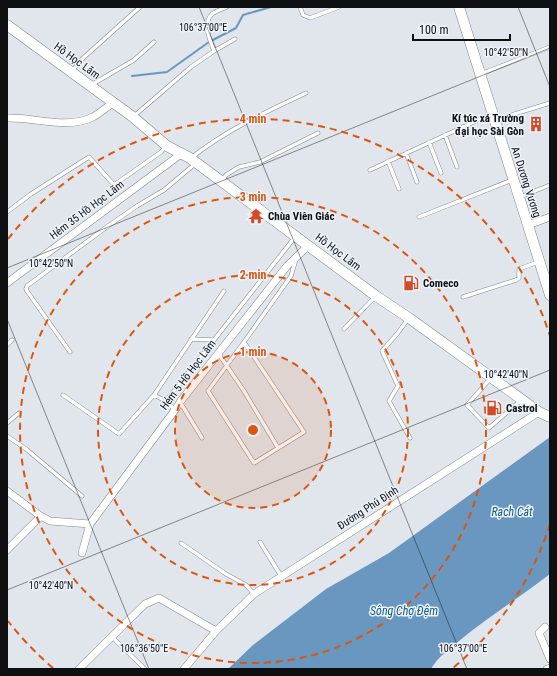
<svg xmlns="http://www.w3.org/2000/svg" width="557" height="676" viewBox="0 0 557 676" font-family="'Roboto Condensed',sans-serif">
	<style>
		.water { fill: #6997bf }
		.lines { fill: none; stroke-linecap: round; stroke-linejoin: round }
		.stream { stroke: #6997bf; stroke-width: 2 }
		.service-casing { stroke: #81878c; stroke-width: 4.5 }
		.minor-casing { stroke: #81878c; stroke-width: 8 }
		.secondary-casing { stroke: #81878c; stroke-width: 11 }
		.service { stroke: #fff; stroke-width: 3.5 }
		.minor { stroke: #fff; stroke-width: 7 }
		.secondary { stroke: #fff; stroke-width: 10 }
		.ticks { fill: none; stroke: #0d0f11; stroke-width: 1; stroke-opacity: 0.45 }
		.ring { fill: none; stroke: #dd550c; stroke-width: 2; stroke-dasharray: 7 5 }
		.labels { text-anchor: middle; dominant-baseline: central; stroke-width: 3; stroke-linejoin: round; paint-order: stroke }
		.street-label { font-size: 11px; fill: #0d0f11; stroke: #edf3fa }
		.poi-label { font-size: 11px; font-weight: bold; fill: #0d0f11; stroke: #edf3fa; text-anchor: start }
		.water-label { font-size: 12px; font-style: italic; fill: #0f5a8d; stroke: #edf3fa }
		.ticks-label { font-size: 10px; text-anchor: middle; fill: #0d0f11; stroke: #edf3fa; stroke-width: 3; stroke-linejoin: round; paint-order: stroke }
		.centre { fill: #dd550c; stroke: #edf3fa; stroke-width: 2 }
		.ring-label { font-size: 12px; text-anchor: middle; font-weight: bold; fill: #dd550c; stroke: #edf3fa; stroke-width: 3; stroke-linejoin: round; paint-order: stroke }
	</style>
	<rect width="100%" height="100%" fill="#e0e6ec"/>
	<path class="water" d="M 550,437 L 550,574 C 520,597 488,617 459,641 C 448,650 438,657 431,669 L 228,669 L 253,645 L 326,589 L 389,553 Z"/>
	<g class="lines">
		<path class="stream" d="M 132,76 L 167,72 L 209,42 L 236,28 L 243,15 L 271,7"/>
		<g class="service-casing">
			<path id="service" d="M 300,7 L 303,15 L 310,18 L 339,7
				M 214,51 L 235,39
				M 72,71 L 82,59 L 140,7
				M 481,74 L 550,47
				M 91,85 L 134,60 L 154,42
				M 134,116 L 191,67 L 214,51 C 210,40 202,24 212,14 C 216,11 222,9 227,7
				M 495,120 L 550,103
				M 445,135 L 457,167
				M 429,142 L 441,173
				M 406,153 L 417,182
				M 191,158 C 226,130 266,112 306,93
				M 388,161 L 399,189
				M 370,170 L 491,114
				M 222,180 L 226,175 L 239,167 L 260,162 L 318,133
				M 520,197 L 550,185
				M 7,212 L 31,194 L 89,157 L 114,185 L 161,152 L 166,146
				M 419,217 L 512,180
				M 463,297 L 516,280 L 519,278 L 519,269 L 538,262
				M 408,319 L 397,334 L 382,351 L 398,386 L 389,401 L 410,438
				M 344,329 L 375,297
				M 191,339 L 213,340
				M 244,342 L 304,432 L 254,463 L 208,391 Z
				M 244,342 L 291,276 L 296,259
				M 7,345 L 12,340
				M 70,352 L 27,291 L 26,289 L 27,286 L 108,226 L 137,206 L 164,190 L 195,164
				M 218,353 L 244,391 L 278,448
				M 490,379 L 467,405 L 489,428 L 520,401
				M 63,395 L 119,434 L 154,395 L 166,401 L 175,410
				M 154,395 L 224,291
				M 166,401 L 295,237
				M 180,402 L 202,438
				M 7,423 L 19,413
				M 7,436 L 26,449 L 82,496
				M 260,542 L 281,576
				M 181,543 L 226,574 L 246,585 L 254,594
				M 112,637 L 145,669"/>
		</g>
		<g class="minor-casing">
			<path id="minor" d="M 7,118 C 35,117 66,130 93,117 C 100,113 107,107 114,102
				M 528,225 L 550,217
				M 7,283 L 181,154
				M 7,491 L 39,515 L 50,521 L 90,524
				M 7,550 L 41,516
				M 82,553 L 90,524 L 175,410 L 180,402 L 287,266 L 309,245
				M 545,627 L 539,633 L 550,659
				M 79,669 L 145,604 L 159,598 L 216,631
				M 184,669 L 216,631 L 254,594 L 539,412
				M 547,669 L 550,668"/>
		</g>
		<g class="secondary-casing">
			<path id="secondary" d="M 459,7 L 550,295
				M 7,25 L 133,117 L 167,146 L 190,158 L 376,296 L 409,318 L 539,412 L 550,417"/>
		</g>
		<use href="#service" class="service"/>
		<use href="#minor" class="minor"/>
		<use href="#secondary" class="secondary"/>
	</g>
	<path class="ticks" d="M 199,7 L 467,669M 518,7 L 550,87M 7,268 L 550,48M 7,319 L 149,669M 7,590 L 550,370"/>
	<circle cx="253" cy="430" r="78" fill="#dd550c" fill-opacity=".12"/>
	<g class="ring">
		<circle cx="253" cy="430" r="78"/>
		<circle cx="253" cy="430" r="155"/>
		<circle cx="253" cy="430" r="233"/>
		<path d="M550 524A311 311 0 0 1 453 668M53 668A311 311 0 0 1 8 621M8 239A311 311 0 0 1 550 336"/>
	</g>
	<defs>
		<g id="building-bare" transform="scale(1.2)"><path d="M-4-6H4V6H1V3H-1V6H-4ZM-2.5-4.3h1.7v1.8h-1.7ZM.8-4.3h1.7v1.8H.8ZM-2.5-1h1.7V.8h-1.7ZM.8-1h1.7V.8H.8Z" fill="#d44a26" stroke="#edf3fa" stroke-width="2.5" paint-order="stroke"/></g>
		<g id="temple-bare" transform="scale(1.2)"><path d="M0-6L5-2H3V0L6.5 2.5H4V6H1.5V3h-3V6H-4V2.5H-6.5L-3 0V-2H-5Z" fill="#d44a26" stroke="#edf3fa" stroke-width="2.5" paint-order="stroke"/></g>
		<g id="fuel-bare" transform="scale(1.2)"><path d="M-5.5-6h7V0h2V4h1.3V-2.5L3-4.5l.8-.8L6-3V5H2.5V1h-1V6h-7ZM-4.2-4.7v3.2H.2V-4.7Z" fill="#d44a26" stroke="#edf3fa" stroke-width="2.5" paint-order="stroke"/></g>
	</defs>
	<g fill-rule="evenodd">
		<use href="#building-bare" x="536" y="124"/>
		<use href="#temple-bare" x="256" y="216"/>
		<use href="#fuel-bare" x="411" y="283"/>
		<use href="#fuel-bare" x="494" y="408"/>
	</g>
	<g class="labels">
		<g class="street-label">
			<text transform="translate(77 61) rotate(36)">Hồ Học Lãm</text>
			<text transform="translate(526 182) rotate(72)">An Dương Vương</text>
			<text transform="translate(87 210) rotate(-37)">Hẻm 35 Hồ Học Lãm</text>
			<text transform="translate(338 252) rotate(37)">Hồ Học Lãm</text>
			<text transform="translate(188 375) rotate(-53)">Hẻm 5 Hồ Học Lãm</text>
			<text transform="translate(368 508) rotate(-33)">Đường Phú Định</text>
		</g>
		<g class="poi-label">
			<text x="524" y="118" text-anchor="end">Kí túc xá Trường<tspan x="524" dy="13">đại học Sài Gòn</tspan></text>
			<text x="268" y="216">Chùa Viên Giác</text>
			<text x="423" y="283">Comeco</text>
			<text x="506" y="408">Castrol</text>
		</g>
		<g class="water-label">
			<text x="512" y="512">Rạch Cát</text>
			<text x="404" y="611">Sông Chợ Đệm</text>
		</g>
	</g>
	<g class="ticks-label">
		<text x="203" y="31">106°37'00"E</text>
		<text x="506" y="56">10°42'50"N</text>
		<text x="51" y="267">10°42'50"N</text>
		<text x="506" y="378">10°42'40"N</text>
		<text x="51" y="589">10°42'40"N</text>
		<text x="144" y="652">106°36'50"E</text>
		<text x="463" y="652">106°37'00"E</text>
	</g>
	<circle cx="253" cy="430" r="6" class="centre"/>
	<g class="ring-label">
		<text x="253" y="123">4 min</text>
		<text x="253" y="201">3 min</text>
		<text x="253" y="279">2 min</text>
		<text x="253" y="356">1 min</text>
	</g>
	<rect width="557" height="676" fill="none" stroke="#0d0f11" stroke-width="16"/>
	<path d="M413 34v6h97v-6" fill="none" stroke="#0d0f11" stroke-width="2"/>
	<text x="419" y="34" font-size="12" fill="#0d0f11" stroke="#edf3fa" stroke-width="3" paint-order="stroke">100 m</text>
</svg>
